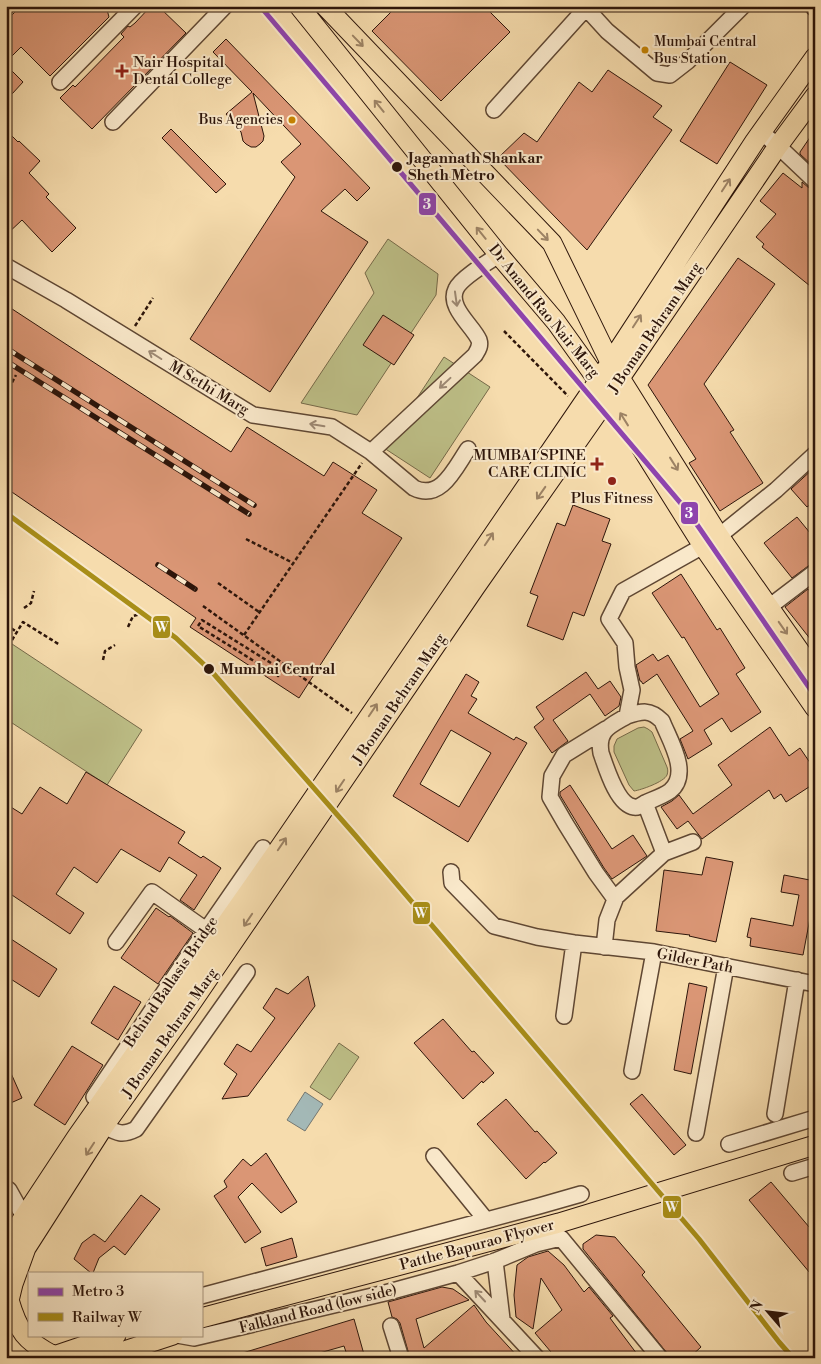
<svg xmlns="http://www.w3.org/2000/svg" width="821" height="1364" viewBox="0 0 821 1364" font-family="'Libre Bodoni',serif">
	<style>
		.green { fill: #bec088; stroke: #766a49 }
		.water { fill: #a3b8b6; stroke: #747771 }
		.building { fill: #da9675; stroke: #2d150a; fill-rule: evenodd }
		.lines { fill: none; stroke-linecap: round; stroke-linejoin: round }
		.minor-casing { stroke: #5f4733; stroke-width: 18 }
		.major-casing { stroke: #2d150a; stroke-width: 21 }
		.path { stroke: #2d150a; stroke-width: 2.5; stroke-dasharray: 4 2.5; stroke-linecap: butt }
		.minor { stroke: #f9e8ca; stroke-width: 15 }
		.major { stroke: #f6dcad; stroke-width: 19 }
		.rail-casing { stroke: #2d150a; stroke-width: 5.5 }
		.rail { stroke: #f9e8ca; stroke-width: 4; stroke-dasharray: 11; stroke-linecap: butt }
		.rail-1-casing { stroke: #f9e8ca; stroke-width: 9 }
		.rail-1 { stroke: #a88e18; stroke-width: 5 }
		.metro-1-casing { stroke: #f9e8ca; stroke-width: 9 }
		.metro-1 { stroke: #8e44ad; stroke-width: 5 }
		.oneway { stroke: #9c8264 }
		.oneway2 { stroke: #9d8974 }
		.bus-dot { fill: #c48202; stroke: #f9e8ca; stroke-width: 2 }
		.poi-dot { fill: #8f2418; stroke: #f9e8ca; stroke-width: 2 }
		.stop-dot { fill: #2d150a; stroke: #f9e8ca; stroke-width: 2 }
		.labels { text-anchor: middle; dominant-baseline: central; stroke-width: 4; stroke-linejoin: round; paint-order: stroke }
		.bus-label { font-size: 14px; fill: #2d150a; stroke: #f9e8ca; text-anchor: start }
		.poi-label { font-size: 15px; fill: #2d150a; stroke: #f9e8ca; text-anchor: start }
		.stop-label { font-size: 15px; font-weight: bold; fill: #2d150a; stroke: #f9e8ca; text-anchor: start }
		.street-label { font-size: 15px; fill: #2d150a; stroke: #f9e8ca }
		.line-badge { stroke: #f9e8ca; stroke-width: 2 }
		.badge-label { font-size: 14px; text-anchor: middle; font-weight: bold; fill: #fff }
	</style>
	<rect width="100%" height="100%" fill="#f6dcad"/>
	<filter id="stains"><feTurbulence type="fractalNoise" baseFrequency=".004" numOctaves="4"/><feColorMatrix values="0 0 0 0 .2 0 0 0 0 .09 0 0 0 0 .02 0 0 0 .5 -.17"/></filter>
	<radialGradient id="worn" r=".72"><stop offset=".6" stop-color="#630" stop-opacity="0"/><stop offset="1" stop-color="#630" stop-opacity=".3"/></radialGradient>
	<path class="green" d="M 388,239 L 438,274 L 436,295 L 357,415 L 301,403 L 374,293 L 365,273 Z
		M 444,357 L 490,387 L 430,478 L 384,448 Z
		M 6,640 L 142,730 L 107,785 L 6,719 Z
		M 644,727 L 648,729 L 652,732 L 667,767 C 668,770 668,772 667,775 C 664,782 641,790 634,791 L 629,785 L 614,752 L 614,746 L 617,739 L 638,728 Z
		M 339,1043 L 359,1057 L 330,1100 L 310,1087 Z"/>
	<path class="water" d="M 305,1092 L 323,1104 L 305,1131 L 287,1120 Z"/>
	<path class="building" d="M 21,6 L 106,6 L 109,17 L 50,76 L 21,47 L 6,62 L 6,21 Z
		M 151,6 L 158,6 L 186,33 L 92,129 L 60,98 L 73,85 L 75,87 L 124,37 L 121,34 L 128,26 L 130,27 L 135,23 Z
		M 397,6 L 484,6 L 510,32 L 441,101 L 372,31 Z
		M 226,39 L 370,188 L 357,201 L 345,189 L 321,211 L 368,242 L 270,392 L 190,339 L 295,177 L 281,162 L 301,144 L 253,93 L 264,136 L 263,141 L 260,144 L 256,147 L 251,147 L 246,144 L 243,141 L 241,132 L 226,114 L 252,92 L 213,52 Z
		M 730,62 L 767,85 L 717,164 L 680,141 Z
		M 6,65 L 23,82 L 12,94 L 6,88 Z
		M 608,70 L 662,106 L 653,117 L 672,130 L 587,250 L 498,158 L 524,133 L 537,142 L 579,82 L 592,92 Z
		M 171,129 L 226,184 L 216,193 L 162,138 Z
		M 6,130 L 18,142 L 19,141 L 40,161 L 29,173 L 49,194 L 46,197 L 76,228 L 52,252 L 22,220 L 6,235 Z
		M 815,130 L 815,168 L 800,154 L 800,152 Z
		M 783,173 L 802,188 L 802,182 L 809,188 L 815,190 L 815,290 L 762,247 L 764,244 L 756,237 L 776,214 L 760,201 Z
		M 738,258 L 775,284 L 704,384 L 734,430 L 730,432 L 763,483 L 720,511 L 689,463 L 696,459 L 648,385 Z
		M 6,305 L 231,452 L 247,427 L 324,476 L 333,462 L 377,490 L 362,513 L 402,538 L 299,698 L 190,627 L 196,618 L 6,488 Z
		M 383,315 L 414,335 L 394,365 L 363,345 Z
		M 815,467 L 815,501 L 807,507 L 791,489 Z
		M 573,505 L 610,519 L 602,541 L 611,544 L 584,616 L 573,612 L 563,640 L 527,626 L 538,596 L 530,593 L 557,523 L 565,526 Z
		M 797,517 L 815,539 L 815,561 L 792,578 L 764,543 Z
		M 681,574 L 717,630 L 720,628 L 745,668 L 736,674 L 761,712 L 731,732 L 722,718 L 704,730 L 712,744 L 688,759 L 680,739 L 693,731 L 657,674 L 643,684 L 641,681 L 640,681 L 636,665 L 653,654 L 658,661 L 668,655 L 700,707 L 719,694 L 684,637 L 682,638 L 652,593 Z
		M 808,589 L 815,598 L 815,645 L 785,607 Z
		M 586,672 L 598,689 L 610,681 L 621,697 L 619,706 L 605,716 L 590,694 L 553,720 L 568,741 L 552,753 L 534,727 L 544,719 L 536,707 Z
		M 466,674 L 479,682 L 471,696 L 477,699 L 468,713 L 514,740 L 516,737 L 527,743 L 468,842 L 393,796 ZM 451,730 L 491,753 L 459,807 L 420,784 Z
		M 770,727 L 789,756 L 800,748 L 815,770 L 815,783 L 786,802 L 781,794 L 774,799 L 769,790 L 702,839 L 688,821 L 677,829 L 661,807 L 672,801 L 679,795 L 693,814 L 732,785 L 718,765 Z
		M 86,772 L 185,832 L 178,843 L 201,858 L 203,856 L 221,868 L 194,910 L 180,900 L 197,875 L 169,857 L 160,872 L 121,849 L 97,883 L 74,867 L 56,894 L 84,913 L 70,934 L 6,891 L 6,804 L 22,814 L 40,787 L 67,804 Z
		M 570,785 L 612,849 L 633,835 L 647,856 L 612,879 L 604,868 L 560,795 L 560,792 Z
		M 706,857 L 733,862 L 716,942 L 689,936 L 690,935 L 656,931 L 664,870 L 702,875 Z
		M 784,875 L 815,881 L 815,892 L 803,955 L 750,946 L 751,938 L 747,937 L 751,918 L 793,926 L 799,895 L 781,892 Z
		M 156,908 L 169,917 L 170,916 L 193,933 L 158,984 L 121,958 Z
		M 11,939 L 57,969 L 39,997 L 6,976 L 6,947 Z
		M 308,976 L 315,1006 L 248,1096 L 222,1099 L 237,1074 L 224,1064 L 237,1044 L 251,1052 L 275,1018 L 263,1008 L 276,988 L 288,994 Z
		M 689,983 L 707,987 L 691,1074 L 674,1070 Z
		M 114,986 L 141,1002 L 118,1040 L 91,1023 Z
		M 443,1019 L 472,1052 L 474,1051 L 494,1073 L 483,1083 L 482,1081 L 463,1099 L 414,1043 Z
		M 72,1046 L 103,1065 L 65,1125 L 34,1105 Z
		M 6,1062 L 22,1098 L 6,1105 Z
		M 642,1094 L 686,1145 L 674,1155 L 630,1104 Z
		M 506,1099 L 535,1132 L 537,1131 L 557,1153 L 545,1163 L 544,1162 L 526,1179 L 477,1124 Z
		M 266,1153 L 297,1202 L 281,1213 L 252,1183 L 238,1197 L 261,1232 L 245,1243 L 214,1196 L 227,1187 L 224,1181 L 243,1159 L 251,1166 Z
		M 771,1182 L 815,1234 L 815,1279 L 749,1200 Z
		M 141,1195 L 160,1209 L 125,1255 L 114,1246 L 99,1258 L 93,1273 L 91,1273 L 74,1259 L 82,1243 L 94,1234 L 105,1242 Z
		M 596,1235 L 615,1237 L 645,1272 L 642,1275 L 701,1347 L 689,1358 L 671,1358 L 583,1249 L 583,1244 Z
		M 292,1238 L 297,1257 L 266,1266 L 261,1248 Z
		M 548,1251 L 564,1265 L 584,1292 L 589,1287 L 613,1316 L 610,1318 L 640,1358 L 556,1358 L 535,1333 L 562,1310 L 541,1278 L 533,1329 L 516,1317 L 514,1295 L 517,1265 L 528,1257 Z
		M 442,1287 L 453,1289 L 469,1300 L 416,1319 L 424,1348 L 474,1305 L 486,1322 L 519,1358 L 410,1358 L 400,1323 L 397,1319 L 392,1317 L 388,1302 Z
		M 354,1319 L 365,1358 L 348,1358 L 344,1346 L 302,1358 L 300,1358 L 299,1354 L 287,1358 L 236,1358 L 236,1355 Z"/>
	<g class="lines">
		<g class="minor-casing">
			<path id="minor" d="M 812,6 L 815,9
				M 60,82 L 135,6
				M 494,110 L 586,8 L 607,31 L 657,73 L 670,75 L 688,61 L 743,6
				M 113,122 L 225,6
				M 761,132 L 778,146 L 815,181
				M 6,266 L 66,300 L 253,415 L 332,427 L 371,452 L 475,355 C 478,350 481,346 479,340 C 473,326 447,307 456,289 C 461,278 488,262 499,255
				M 371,452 L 414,488 C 441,501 455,468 468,449
				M 719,536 L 776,490 L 815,454
				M 769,607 L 815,572
				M 627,716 C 642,711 650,709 662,721 C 670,741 691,774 670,791 C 663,796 654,799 645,803
				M 606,729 L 564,755 L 552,776 L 550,797 L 565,823 L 596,873 L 615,899
				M 664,853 L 693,842
				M 451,872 L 452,883 L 494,926 L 537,937 L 574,943 L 654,952 L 815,984
				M 116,942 L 152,892 L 206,930
				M 604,947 L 607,920 L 616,897 L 664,853 L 645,803 C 642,805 638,808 634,807 C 617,805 606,767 601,753 C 597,730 610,726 627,716 L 632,690 L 627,667 L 625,643 L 609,619 L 623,591 L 703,546
				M 564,1016 L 574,943
				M 632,1071 L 654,952
				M 94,1097 L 185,961 L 263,848
				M 775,1114 L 797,980
				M 104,1126 C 117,1133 122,1136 136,1129 L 247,972
				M 696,1133 L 726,966
				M 729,1144 L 815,1118
				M 434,1156 L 486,1220
				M 792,1173 L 815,1166
				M 6,1188 L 9,1190 L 24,1217 L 30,1224
				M 495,1261 L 502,1319
				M 458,1273 L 537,1358
				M 201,1296 L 539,1206 L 581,1194
				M 391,1326 L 401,1358
				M 177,1335 L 194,1338 L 385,1293 L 458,1273 L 495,1261 L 536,1244 L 561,1238 L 660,1358"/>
		</g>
		<g class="major-casing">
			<path id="major" d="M 299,6 L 499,255 L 556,322 L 609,396 L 703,546 L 815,708
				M 325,6 L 552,243 L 610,362 L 719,536 L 815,673
				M 6,1251 L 12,1235 L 76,1138 L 276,853 L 599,380 L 755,141 L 815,57
				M 9,1300 C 18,1331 25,1341 54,1356
				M 6,1313 L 13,1284 L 26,1248 L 104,1126 L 188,1008 L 476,586 L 609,396 L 620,378 L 778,146 L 815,96
				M 201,1318 L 559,1223 L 815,1145
				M 48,1358 L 116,1335
				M 103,1358 L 173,1335"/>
		</g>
		<path class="path" d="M 135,326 L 153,298
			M 504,331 L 568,396
			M 6,394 L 16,375
			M 246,539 L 293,563
			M 218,583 L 259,612
			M 203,606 L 352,713
			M 24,608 L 31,603 L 34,591
			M 6,625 L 17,632
			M 128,627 L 133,616 L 141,614
			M 244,635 L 362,463
			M 12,640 L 23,622 L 60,645
			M 103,660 L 105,651 L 115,645
			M 271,663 L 202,620 L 198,626 L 278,676 L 285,665"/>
		<use href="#minor" class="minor"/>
		<use href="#major" class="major"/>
		<g class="rail-casing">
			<path id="rail" d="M 6,348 L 254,505
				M 6,361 L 249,514
				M 158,565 L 195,589"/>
		</g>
		<use href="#rail" class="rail"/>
		<g class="rail-1-casing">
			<path id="rail-1" d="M 6,513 L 176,638 L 213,673 L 355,835 L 699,1239 L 779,1342 L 793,1358"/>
		</g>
		<use href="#rail-1" class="rail-1"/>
		<g class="metro-1-casing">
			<path id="metro-1" d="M 260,6 L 689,513 L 815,696"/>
		</g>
		<use href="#metro-1" class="metro-1"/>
	</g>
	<defs><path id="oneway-shaft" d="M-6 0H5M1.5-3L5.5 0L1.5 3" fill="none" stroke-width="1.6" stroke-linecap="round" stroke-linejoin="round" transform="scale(1.25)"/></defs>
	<g class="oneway">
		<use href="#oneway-shaft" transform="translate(358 41) rotate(46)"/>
		<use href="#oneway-shaft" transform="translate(379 106) rotate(-129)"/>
		<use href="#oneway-shaft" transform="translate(726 185) rotate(-57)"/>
		<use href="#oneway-shaft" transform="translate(481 233) rotate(-129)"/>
		<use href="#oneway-shaft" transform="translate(543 235) rotate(46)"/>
		<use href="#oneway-shaft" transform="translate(637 321) rotate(-57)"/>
		<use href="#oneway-shaft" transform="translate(624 419) rotate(-122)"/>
		<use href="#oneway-shaft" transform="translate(674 464) rotate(58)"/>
		<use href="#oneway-shaft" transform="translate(541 493) rotate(125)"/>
		<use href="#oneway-shaft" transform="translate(489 539) rotate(-56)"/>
		<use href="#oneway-shaft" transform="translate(783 628) rotate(55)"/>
		<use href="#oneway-shaft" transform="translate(373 710) rotate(-56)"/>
		<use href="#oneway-shaft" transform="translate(340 786) rotate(124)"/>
		<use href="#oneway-shaft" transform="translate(282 844) rotate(-56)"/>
		<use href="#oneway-shaft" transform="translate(248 920) rotate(124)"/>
		<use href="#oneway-shaft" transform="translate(90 1149) rotate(123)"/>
	</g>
	<g class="oneway2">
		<use href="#oneway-shaft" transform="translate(456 299) rotate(82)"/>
		<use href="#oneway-shaft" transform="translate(155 355) rotate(-148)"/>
		<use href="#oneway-shaft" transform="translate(445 383) rotate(137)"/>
		<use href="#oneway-shaft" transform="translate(317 425) rotate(-171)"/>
		<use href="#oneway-shaft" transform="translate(480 1296) rotate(-133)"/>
	</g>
	<g class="bus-dot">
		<circle cx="645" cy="50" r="4.5"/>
		<circle cx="292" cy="120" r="4.5"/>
	</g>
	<g class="poi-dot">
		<path d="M119.5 63.5h5v5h5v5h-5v5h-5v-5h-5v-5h5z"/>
		<path d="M594.5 456.5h5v5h5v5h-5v5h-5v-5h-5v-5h5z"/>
		<circle cx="612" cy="481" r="5"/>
	</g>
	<g class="stop-dot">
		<circle cx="397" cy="167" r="6"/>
		<circle cx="209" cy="669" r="6"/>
	</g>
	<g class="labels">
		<g class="bus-label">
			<text x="654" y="42">Mumbai Central<tspan x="654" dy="17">Bus Station</tspan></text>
			<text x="283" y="120" text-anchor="end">Bus Agencies</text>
		</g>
		<g class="poi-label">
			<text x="133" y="62">Nair Hospital<tspan x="133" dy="17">Dental College</tspan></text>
			<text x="586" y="455" text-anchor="end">MUMBAI SPINE<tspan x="586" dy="17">CARE CLINIC</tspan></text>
			<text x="612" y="498" text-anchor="middle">Plus Fitness</text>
		</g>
		<g class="stop-label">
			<text x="408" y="158">Jagannath Shankar<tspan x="408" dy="17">Sheth Metro</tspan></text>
			<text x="220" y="669">Mumbai Central</text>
		</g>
		<g class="street-label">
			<text transform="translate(544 311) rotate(51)">Dr Anand Rao Nair Marg</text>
			<text transform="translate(655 328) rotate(-56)">J Boman Behram Marg</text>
			<text transform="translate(209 388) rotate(31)">M Sethi Marg</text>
			<text transform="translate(399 699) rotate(-56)">J Boman Behram Marg</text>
			<text transform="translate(695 961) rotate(11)">Gilder Path</text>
			<text transform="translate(171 982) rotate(-56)">Behind Ballasis Bridge</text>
			<text transform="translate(170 1033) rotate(-55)">J Boman Behram Marg</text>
			<text transform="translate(477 1245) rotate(-15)">Patthe Bapurao Flyover</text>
			<text transform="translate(318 1309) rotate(-14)">Falkland Road (low side)</text>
		</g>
	</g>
	<g class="line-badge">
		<rect x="418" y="192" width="19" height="24" rx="5" fill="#8e44ad"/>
		<rect x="680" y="501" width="19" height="24" rx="5" fill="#8e44ad"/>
		<rect x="152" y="615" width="19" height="24" rx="5" fill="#a88e18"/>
		<rect x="412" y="901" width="19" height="24" rx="5" fill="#a88e18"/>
		<rect x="662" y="1195" width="20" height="24" rx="5" fill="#a88e18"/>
	</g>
	<g class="badge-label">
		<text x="427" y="209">3</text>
		<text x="689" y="518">3</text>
		<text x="162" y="632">W</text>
		<text x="421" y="918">W</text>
		<text x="672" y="1212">W</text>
	</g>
	<rect width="821" height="1364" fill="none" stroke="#f6dcad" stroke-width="25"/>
	<rect x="8" y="8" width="806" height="1349" fill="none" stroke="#2d150a" stroke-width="2.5"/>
	<rect x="12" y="12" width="796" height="1339" fill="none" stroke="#2d150a"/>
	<rect x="28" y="1272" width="175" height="65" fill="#f9e8ca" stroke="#a7947d"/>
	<rect x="38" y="1288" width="25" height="8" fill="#8e44ad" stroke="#a7947d"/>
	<text x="72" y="1296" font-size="15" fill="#2d150a">Metro 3</text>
	<rect x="38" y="1313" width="25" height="8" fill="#a88e18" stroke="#a7947d"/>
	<text x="72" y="1322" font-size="15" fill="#2d150a">Railway W</text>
	<g transform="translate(768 1312) rotate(298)" stroke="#f9e8ca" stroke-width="4" paint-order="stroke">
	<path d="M0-4L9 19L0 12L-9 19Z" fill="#2d150a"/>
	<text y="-8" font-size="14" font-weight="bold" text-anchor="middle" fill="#2d150a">N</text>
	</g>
	<rect width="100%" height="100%" filter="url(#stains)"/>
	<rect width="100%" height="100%" fill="url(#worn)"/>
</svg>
